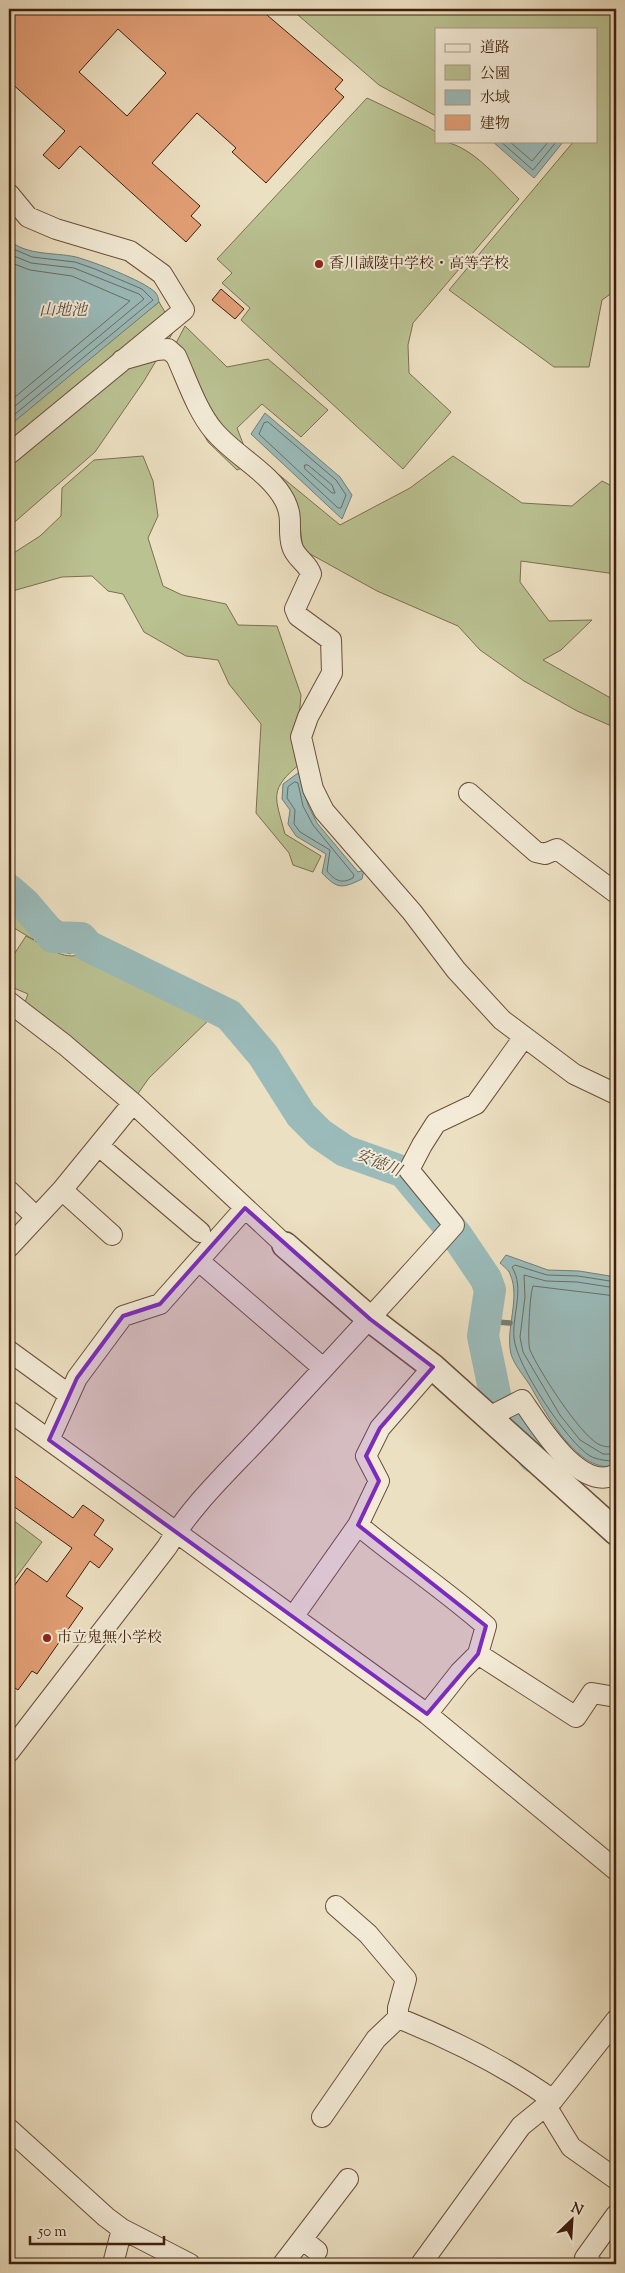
<svg xmlns="http://www.w3.org/2000/svg" width="625" height="2273" viewBox="0 0 625 2273" font-family="'Sorts Mill Goudy','Noto Serif JP',serif">
	<style>
		.green { fill: #bac292; stroke: #7d704e }
		.water { fill: #9abbba; stroke: #767d74 }
		.lines { fill: none; stroke-linecap: round; stroke-linejoin: round }
		.shore { stroke: #6d6d62; stroke-width: 1 }
		.stream { stroke: #767d74; stroke-width: 5.5 }
		.river { stroke: #9abbba; stroke-width: 32 }
		.building { fill: #e39f75; stroke: #401f0b; fill-rule: evenodd }
		.minor-casing { stroke: #6b4f39; stroke-width: 22 }
		.tertiary-casing { stroke: #6b4f39; stroke-width: 28 }
		.minor { stroke: #f3ebd7; stroke-width: 20 }
		.tertiary { stroke: #f3ebd7; stroke-width: 25 }
		.marked { fill: #7b2cbf; fill-opacity: 0.2; stroke: #7b2cbf; stroke-width: 4; stroke-linejoin: round }
		.poi-dot { fill: #8f2418; stroke: #f3ebd7; stroke-width: 2 }
		.labels { text-anchor: middle; dominant-baseline: central; stroke-width: 4; stroke-linejoin: round; paint-order: stroke }
		.poi-label { font-size: 15px; fill: #401f0b; stroke: #f3ebd7; text-anchor: start }
		.water-label { font-size: 16px; font-style: italic; fill: #5b4e40; stroke: #f3ebd7 }
	</style>
	<rect width="100%" height="100%" fill="#ece0c2"/>
	<filter id="stains"><feTurbulence type="fractalNoise" baseFrequency=".004" numOctaves="4"/><feColorMatrix values="0 0 0 0 .2 0 0 0 0 .09 0 0 0 0 .02 0 0 0 .5 -.17"/></filter>
	<radialGradient id="worn" r=".72"><stop offset=".6" stop-color="#630" stop-opacity="0"/><stop offset="1" stop-color="#630" stop-opacity=".3"/></radialGradient>
	<path class="green" d="M 291,9 L 616,9 L 616,290 L 602,300 L 589,367 L 554,367 L 449,290 L 574,141 L 596,141 L 596,29 L 436,29 L 436,116 L 379,85 Z
		M 367,98 L 428,127 L 436,132 L 436,141 C 469,141 497,178 519,199 L 413,323 L 408,345 L 409,373 L 451,412 L 403,469 L 241,320 L 250,308 L 222,283 L 232,273 L 217,259 Z
		M 159,302 L 175,329 L 144,381 L 95,452 L 9,527 L 9,422 Z
		M 185,326 L 227,367 L 268,359 L 328,410 L 301,437 L 262,404 L 237,428 L 244,446 L 340,525 L 410,488 L 453,456 L 522,503 L 572,506 L 602,481 L 616,488 L 616,574 L 521,561 L 520,582 L 549,621 L 592,620 L 561,650 L 543,660 L 616,701 L 616,728 L 577,711 L 524,681 L 480,650 L 458,626 L 377,591 L 303,550 L 300,526 L 256,462 L 237,470 L 208,442 L 189,409 L 175,345 Z
		M 143,456 L 153,481 L 158,516 L 148,538 L 163,586 L 182,595 L 226,604 L 238,625 L 277,626 L 301,695 L 297,739 L 301,763 C 268,790 275,796 285,834 L 321,856 L 313,872 L 293,865 L 289,853 L 256,813 L 261,724 L 229,684 L 218,660 L 186,656 L 144,632 L 123,594 L 108,591 L 92,576 L 62,577 L 9,592 L 9,556 L 40,536 L 61,516 L 62,488 L 94,460 Z
		M 9,868 L 33,899 L 64,924 L 80,946 L 70,954 L 35,941 C 52,950 70,964 88,950 L 216,1013 L 149,1078 L 137,1095 L 24,1005 L 28,994 L 9,986 L 9,962 L 26,936 L 34,940 L 9,925 Z
		M 9,1517 L 42,1542 L 9,1587 Z"/>
	<path class="water" d="M 492,141 L 562,141 L 563,142 L 534,178 Z
		M 9,240 C 27,256 54,252 76,257 C 94,262 142,280 155,292 C 158,295 158,298 159,302 L 9,426 Z
		M 265,413 L 340,477 L 352,495 L 342,519 L 251,434 Z
		M 298,773 L 302,778 L 308,805 L 317,823 L 358,872 L 364,870 L 362,879 C 342,889 337,889 322,873 L 326,854 L 296,836 L 288,824 L 290,810 L 282,799 L 283,784 Z
		M 506,1255 L 548,1270 L 579,1271 L 616,1277 L 616,1465 C 580,1477 545,1412 531,1387 C 525,1377 514,1365 511,1354 C 505,1328 521,1298 510,1274 C 509,1270 503,1266 500,1263 Z"/>
	<g class="lines">
		<path class="shore" d="M 500,141 L 533,170 L 557,141
			M 509,141 L 532,161 L 549,141
			M 9,247 L 32,257 L 75,262 L 95,269 L 142,289 L 153,300 L 9,419
			M 9,254 L 31,263 L 74,268 L 139,294 L 144,299 L 9,411
			M 9,262 L 30,270 L 72,276 L 130,301 L 9,402
			M 268,422 L 336,480 L 346,495 L 341,508 L 338,508 L 259,434 L 264,423 Z
			M 305,465 L 308,465 L 332,485 L 335,493 L 332,493 L 305,469 Z
			M 295,782 L 298,783 L 303,806 L 313,825 L 354,875 L 353,878 C 342,884 335,881 327,871 L 330,850 L 300,832 L 294,824 L 295,810 L 287,798 L 288,787 Z
			M 616,1282 L 578,1276 L 547,1275 L 515,1265 L 512,1267 C 525,1289 512,1314 514,1338 C 516,1365 567,1442 590,1456 C 598,1460 607,1461 616,1461
			M 616,1288 L 577,1282 L 546,1281 L 524,1275 L 525,1297 L 520,1337 L 523,1352 L 560,1415 L 580,1440 L 603,1454 L 616,1454
			M 616,1296 L 533,1286 C 530,1293 527,1342 530,1350 C 539,1371 579,1433 598,1444 C 604,1447 609,1447 616,1447"/>
		<path class="stream" d="M 485,1321 L 510,1323"/>
		<path class="river" d="M 9,890 L 24,903 L 53,937 L 81,938 L 88,946 L 229,1015 L 263,1055 L 301,1115 L 320,1134 L 345,1151 L 404,1172 L 457,1236 L 486,1279 L 490,1290 L 483,1336 L 496,1399 L 534,1457"/>
	</g>
	<path class="building" d="M 9,9 L 260,9 L 343,80 L 335,89 L 344,97 L 266,183 L 232,152 L 236,148 L 197,113 L 152,163 L 200,206 L 191,216 L 201,225 L 186,242 L 80,146 L 59,169 L 43,155 L 65,131 L 9,81 ZM 118,29 L 166,73 L 127,116 L 79,72 Z
		M 221,289 L 244,309 L 235,319 L 212,300 Z
		M 9,1472 L 73,1518 L 83,1505 L 104,1520 L 94,1535 L 113,1549 L 99,1568 L 90,1561 L 66,1596 L 83,1608 L 37,1674 L 32,1671 L 18,1690 L 9,1684 L 9,1593 L 27,1568 L 47,1582 L 72,1548 L 9,1503 Z"/>
	<g class="lines">
		<g class="minor-casing">
			<path id="minor" d="M 9,194 L 28,217 L 56,229 L 130,251 L 162,274 L 184,310 L 9,454
				M 122,360 L 157,350 L 168,349 L 176,356 C 187,380 197,411 214,431 C 235,456 270,472 285,501 C 294,519 287,530 292,546 C 295,558 308,563 311,574 L 295,609 L 298,616 L 331,640 L 332,673 L 308,717 L 301,737 L 313,789 L 324,811 L 412,912 L 456,970 L 502,1020 L 574,1074 L 616,1094
				M 469,793 L 536,852 L 545,854 L 557,849 L 616,893
				M 9,1002 L 65,1045 L 133,1103 L 285,1245
				M 99,1146 L 200,1232
				M 62,1190 L 112,1235
				M 9,1191 L 36,1217
				M 9,1247 L 62,1190 L 133,1103
				M 199,1261 L 323,1368
				M 9,1351 L 64,1391
				M 9,1411 L 427,1714 L 616,1870
				M 489,1417 L 522,1400 C 538,1423 580,1494 616,1474
				M 49,1440 L 77,1378 L 123,1316 L 160,1304 L 245,1208
				M 358,1525 C 400,1560 445,1590 486,1626 L 478,1654 L 460,1672 L 427,1714
				M 293,1617 L 358,1525 L 379,1481 L 366,1456 L 380,1428 L 433,1367
				M 478,1654 L 576,1717 L 592,1693 L 616,1697
				M 9,1752 L 167,1547 C 192,1504 231,1469 265,1432 C 328,1363 392,1295 454,1225 L 409,1170 L 422,1145 L 436,1123 L 476,1104 L 524,1037
				M 336,1906 L 368,1934 L 406,1979 L 398,2008 L 398,2018
				M 546,2106 L 571,2147 L 616,2179
				M 322,2117 L 376,2039 L 398,2018 C 453,2040 504,2065 553,2100
				M 9,2129 L 106,2217 L 122,2229 L 190,2264
				M 302,2239 L 317,2251
				M 113,2264 L 122,2229
				M 283,2264 L 348,2179
				M 421,2264 L 521,2126 L 553,2100 L 616,2020
				M 592,2264 L 585,2258 L 616,2215"/>
		</g>
		<g class="tertiary-casing">
			<path id="tertiary" d="M 285,1245 L 370,1319 L 433,1367 L 616,1532"/>
		</g>
		<use href="#minor" class="minor"/>
		<use href="#tertiary" class="tertiary"/>
	</g>
	<path class="marked" d="M 245,1208 L 370,1319 L 433,1367 L 380,1428 L 366,1456 L 379,1481 L 358,1525 L 486,1626 L 478,1654 L 427,1714 L 49,1440 L 77,1378 L 123,1316 L 160,1304 Z"/>
	<g class="poi-dot">
		<circle cx="319" cy="264" r="5"/>
		<circle cx="47" cy="1638" r="5"/>
	</g>
	<g class="labels">
		<g class="poi-label">
			<text x="329" y="264">香川誠陵中学校・高等学校</text>
			<text x="57" y="1638">市立鬼無小学校</text>
		</g>
		<g class="water-label">
			<text x="63" y="311">山地池</text>
			<text transform="translate(378 1164) rotate(22)">安徳川</text>
		</g>
	</g>
	<rect width="625" height="2273" fill="none" stroke="#ece0c2" stroke-width="30"/>
	<rect x="10" y="10" width="605" height="2253" fill="none" stroke="#401f0b" stroke-width="2.5"/>
	<rect x="15" y="15" width="595" height="2243" fill="none" stroke="#401f0b"/>
	<rect x="435" y="28" width="162" height="115" fill="#f3ebd7" stroke="#ab9985"/>
	<rect x="445" y="44" width="25" height="8" fill="#f3ebd7" stroke="#ab9985"/>
	<text x="480" y="52" font-size="15" fill="#401f0b">道路</text>
	<rect x="445" y="65" width="25" height="15" fill="#bac292" stroke="#ab9985"/>
	<text x="480" y="78" font-size="15" fill="#401f0b">公園</text>
	<rect x="445" y="90" width="25" height="15" fill="#9abbba" stroke="#ab9985"/>
	<text x="480" y="102" font-size="15" fill="#401f0b">水域</text>
	<rect x="445" y="115" width="25" height="15" fill="#e39f75" stroke="#ab9985"/>
	<text x="480" y="128" font-size="15" fill="#401f0b">建物</text>
	<g transform="translate(572 2220) rotate(25)" stroke="#f3ebd7" stroke-width="4" paint-order="stroke">
	<path d="M0-4L9 19L0 12L-9 19Z" fill="#401f0b"/>
	<text y="-8" font-size="14" font-weight="bold" text-anchor="middle" fill="#401f0b">N</text>
	</g>
	<path d="M30 2236v8h134v-8" fill="none" stroke="#401f0b" stroke-width="2.5"/>
	<text x="38" y="2236" font-size="15" fill="#401f0b" stroke="#f3ebd7" stroke-width="4" paint-order="stroke">50 m</text>
	<rect width="100%" height="100%" filter="url(#stains)"/>
	<rect width="100%" height="100%" fill="url(#worn)"/>
</svg>
